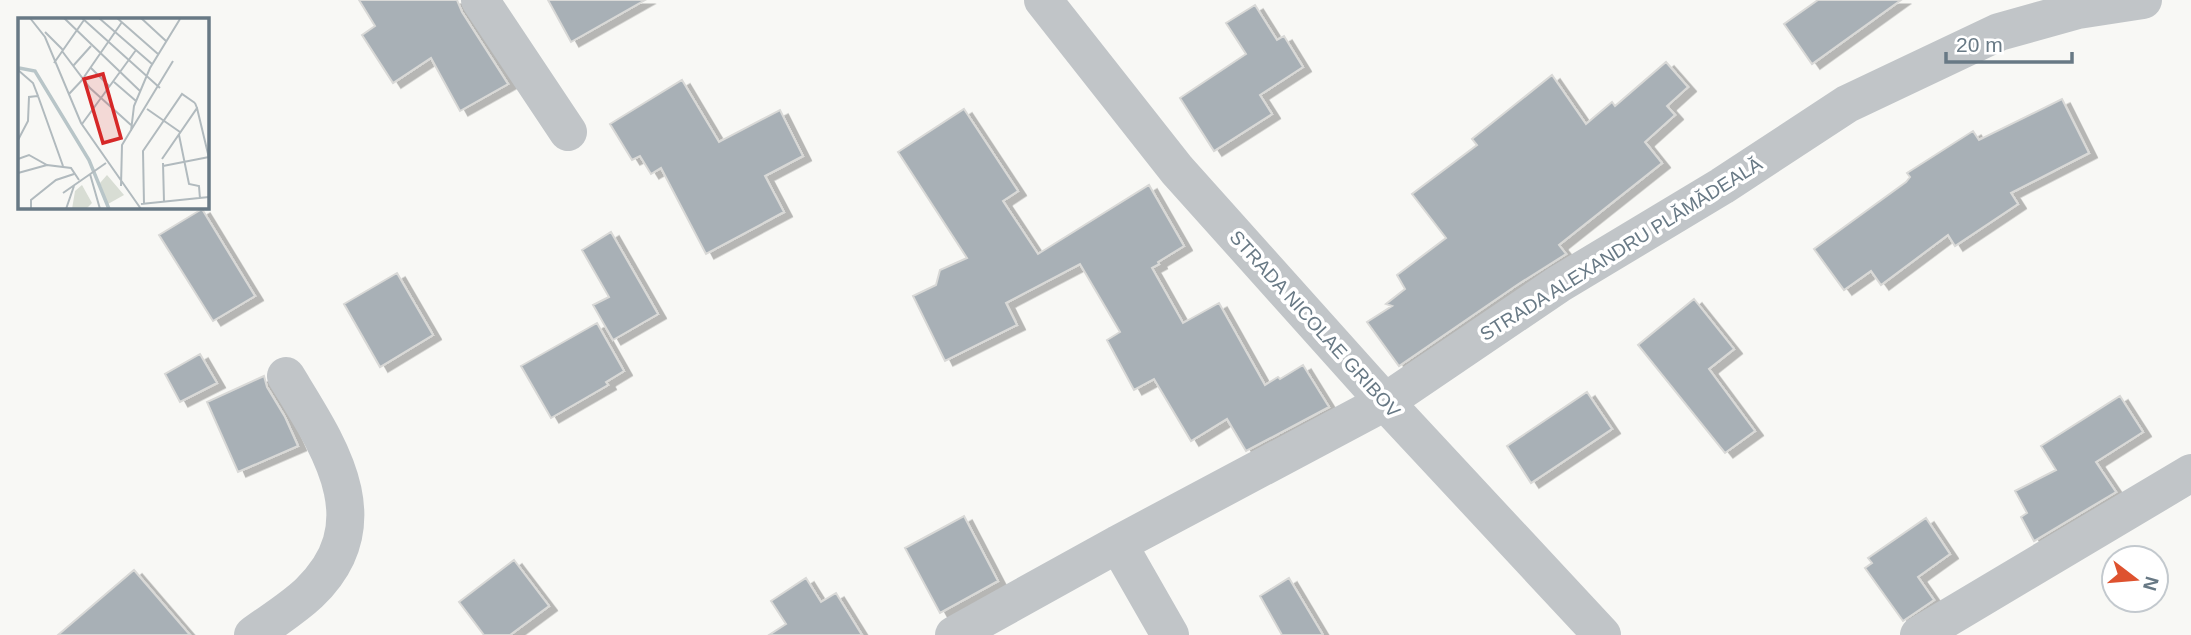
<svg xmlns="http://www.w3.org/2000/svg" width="2191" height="635" viewBox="0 0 2191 635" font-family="Arial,sans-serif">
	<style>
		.building { fill: #a8b0b6; stroke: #d9d9d7; stroke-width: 2; filter: url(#shadow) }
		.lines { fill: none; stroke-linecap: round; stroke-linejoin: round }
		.minor { stroke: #c1c5c8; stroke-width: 38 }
		.labels { text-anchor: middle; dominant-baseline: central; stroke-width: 7; stroke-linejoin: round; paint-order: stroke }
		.street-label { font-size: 19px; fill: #687985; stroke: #fff }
		.inset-river { fill: none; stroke: #b8c5c8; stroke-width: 3.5 }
		.inset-road { fill: none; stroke: #b1babe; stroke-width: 2 }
		.view { fill: #d62828; fill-opacity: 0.15; stroke: #d62828; stroke-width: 3.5 }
		.inset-edge { fill: none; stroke: #687985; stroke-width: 3.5 }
	</style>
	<defs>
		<filter id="shadow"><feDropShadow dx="8" dy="4.5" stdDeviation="0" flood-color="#0004"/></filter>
	</defs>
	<rect width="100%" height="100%" fill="#f8f8f5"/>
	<path class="building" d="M 359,0 L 457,0 L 462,12 L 508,84 L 460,111 L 431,58 L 393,83 L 362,35 L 375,26 Z
		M 548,0 L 645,0 L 571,42 Z
		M 1818,0 L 1901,0 L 1812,64 L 1784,24 Z
		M 1255,5 L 1277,40 L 1284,36 L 1303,67 L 1260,95 L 1272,114 L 1214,151 L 1180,98 L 1246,54 L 1226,23 Z
		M 1666,62 L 1688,87 L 1667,106 L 1675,115 L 1645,142 L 1662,163 L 1559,245 L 1566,254 L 1517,285 L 1399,366 L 1367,322 L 1392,306 L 1386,304 L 1405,289 L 1397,275 L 1446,238 L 1412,194 L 1477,145 L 1472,139 L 1552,75 L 1586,124 L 1612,102 L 1615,106 Z
		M 682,80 L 719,142 L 780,110 L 803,156 L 765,176 L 784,212 L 706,254 L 661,168 L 651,174 L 640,156 L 632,160 L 610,124 Z
		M 2062,99 L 2089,153 L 2011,193 L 2018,204 L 1955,246 L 1948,235 L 1881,285 L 1871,271 L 1844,290 L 1814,249 L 1906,182 L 1910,177 L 1907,173 L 1973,131 L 1979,140 Z
		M 964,109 L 1018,191 L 1003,201 L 1038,254 L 1149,185 L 1184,246 L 1158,262 L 1159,264 L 1152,268 L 1183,323 L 1219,303 L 1265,385 L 1278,377 L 1280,379 L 1303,365 L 1329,407 L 1246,451 L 1227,419 L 1191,441 L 1154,379 L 1134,390 L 1107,340 L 1120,332 L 1080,264 L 1006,303 L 1017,325 L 945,361 L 913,296 L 936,285 L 940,270 L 967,258 L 898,152 Z
		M 202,209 L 255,296 L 213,321 L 159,235 Z
		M 611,232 L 658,314 L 613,340 L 593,305 L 609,297 L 582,250 Z
		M 397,273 L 433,335 L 380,367 L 344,304 Z
		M 1694,299 L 1734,349 L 1709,369 L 1755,431 L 1725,453 L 1638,345 Z
		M 597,323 L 624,371 L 606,382 L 608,385 L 551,418 L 521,366 Z
		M 200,354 L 217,383 L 180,402 L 165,374 Z
		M 264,376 L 267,387 L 285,417 L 298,446 L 238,472 L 207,402 Z
		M 1587,392 L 1612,429 L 1531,483 L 1507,446 Z
		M 2120,396 L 2143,432 L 2096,462 L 2116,492 L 2034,541 L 2021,517 L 2027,513 L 2015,491 L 2056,470 L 2041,446 Z
		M 964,516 L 998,581 L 940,613 L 905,548 Z
		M 1926,518 L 1950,554 L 1918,577 L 1934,600 L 1903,621 L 1865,568 L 1872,563 L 1868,558 Z
		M 514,560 L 549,606 L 510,635 L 484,635 L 459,602 Z
		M 134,570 L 190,635 L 58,635 Z
		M 806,578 L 821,602 L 836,593 L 862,635 L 769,635 L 786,624 L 771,601 Z
		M 1289,578 L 1323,635 L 1282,635 L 1260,596 Z"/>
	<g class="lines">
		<path class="minor" d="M 480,0 L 568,132
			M 1043,0 L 1177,170 L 1385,402 L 1602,635
			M 1118,544 L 1170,635
			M 253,635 C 272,621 292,609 309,593 C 383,522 328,445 286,376
			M 954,635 L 1118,544 L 1385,402 L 1559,284 L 1722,186 L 1847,104 L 1999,32 L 2078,10 L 2143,0
			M 1919,635 L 2191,473"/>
	</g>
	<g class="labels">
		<g class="street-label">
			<text transform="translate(1621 249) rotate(-32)">STRADA ALEXANDRU PLĂMĂDEALĂ</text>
			<text transform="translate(1315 324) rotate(48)">STRADA NICOLAE GRIBOV</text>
		</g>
	</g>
	<g transform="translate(18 18)">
		<rect width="191" height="191" fill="#f8f8f5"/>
		<path d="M 89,157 L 106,177 L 90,186 L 82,165 ZM 64,167 L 74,185 L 68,191 L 54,191 L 57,173 Z" fill="#d8ddd4"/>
		<path class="inset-river" d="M 1,50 L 17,53 L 71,142 L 91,191"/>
		<path class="inset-road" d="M 12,0 L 27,19 L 63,105 L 123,191M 46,0 L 122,73M 64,0 L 142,70M 81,0 L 134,46M 99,0 L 140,36M 123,0 L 148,23M 27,14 L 45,32M 44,33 L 72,70 L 113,107M 36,45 L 66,2M 55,48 L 73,28M 73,50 L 92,69M 0,52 L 15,65 L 20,78 L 11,79 L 10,103 L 0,122M 66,59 L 104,4M 96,64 L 118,83M 51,76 L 66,60M 20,78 L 45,148M 179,90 L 191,140M 129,91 L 162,114M 64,106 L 118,32M 113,113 L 116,88 L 132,50 L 162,1M 161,117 L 171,166 L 181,168 L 182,181M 0,141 L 11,137 L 29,147 L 53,150 L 61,162M 144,141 L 179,90 L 177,85M 145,145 L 146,184M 145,148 L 191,139M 0,155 L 29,147M 72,156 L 82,191M 103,168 L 104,127 L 155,43M 45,175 L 88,145M 123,186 L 191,179M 126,186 L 125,133 L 164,76 L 177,85M 13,191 L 13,182 L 38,162 L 56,156M 48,191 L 56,168"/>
		<path class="view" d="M 85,56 L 103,120 L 85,125 L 66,61 Z"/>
		<rect width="191" height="191" class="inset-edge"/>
	</g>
	<g transform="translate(2135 579) rotate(106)"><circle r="33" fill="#ffffff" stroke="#c3c9ce" stroke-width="2"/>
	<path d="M0-5L12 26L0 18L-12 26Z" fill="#de522f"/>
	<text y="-10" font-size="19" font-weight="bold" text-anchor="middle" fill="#687985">N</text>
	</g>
	<path d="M1946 52v10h126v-10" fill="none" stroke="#687985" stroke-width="3.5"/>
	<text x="1956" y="52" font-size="21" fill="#687985" stroke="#ffffff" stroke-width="5" paint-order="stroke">20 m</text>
</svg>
